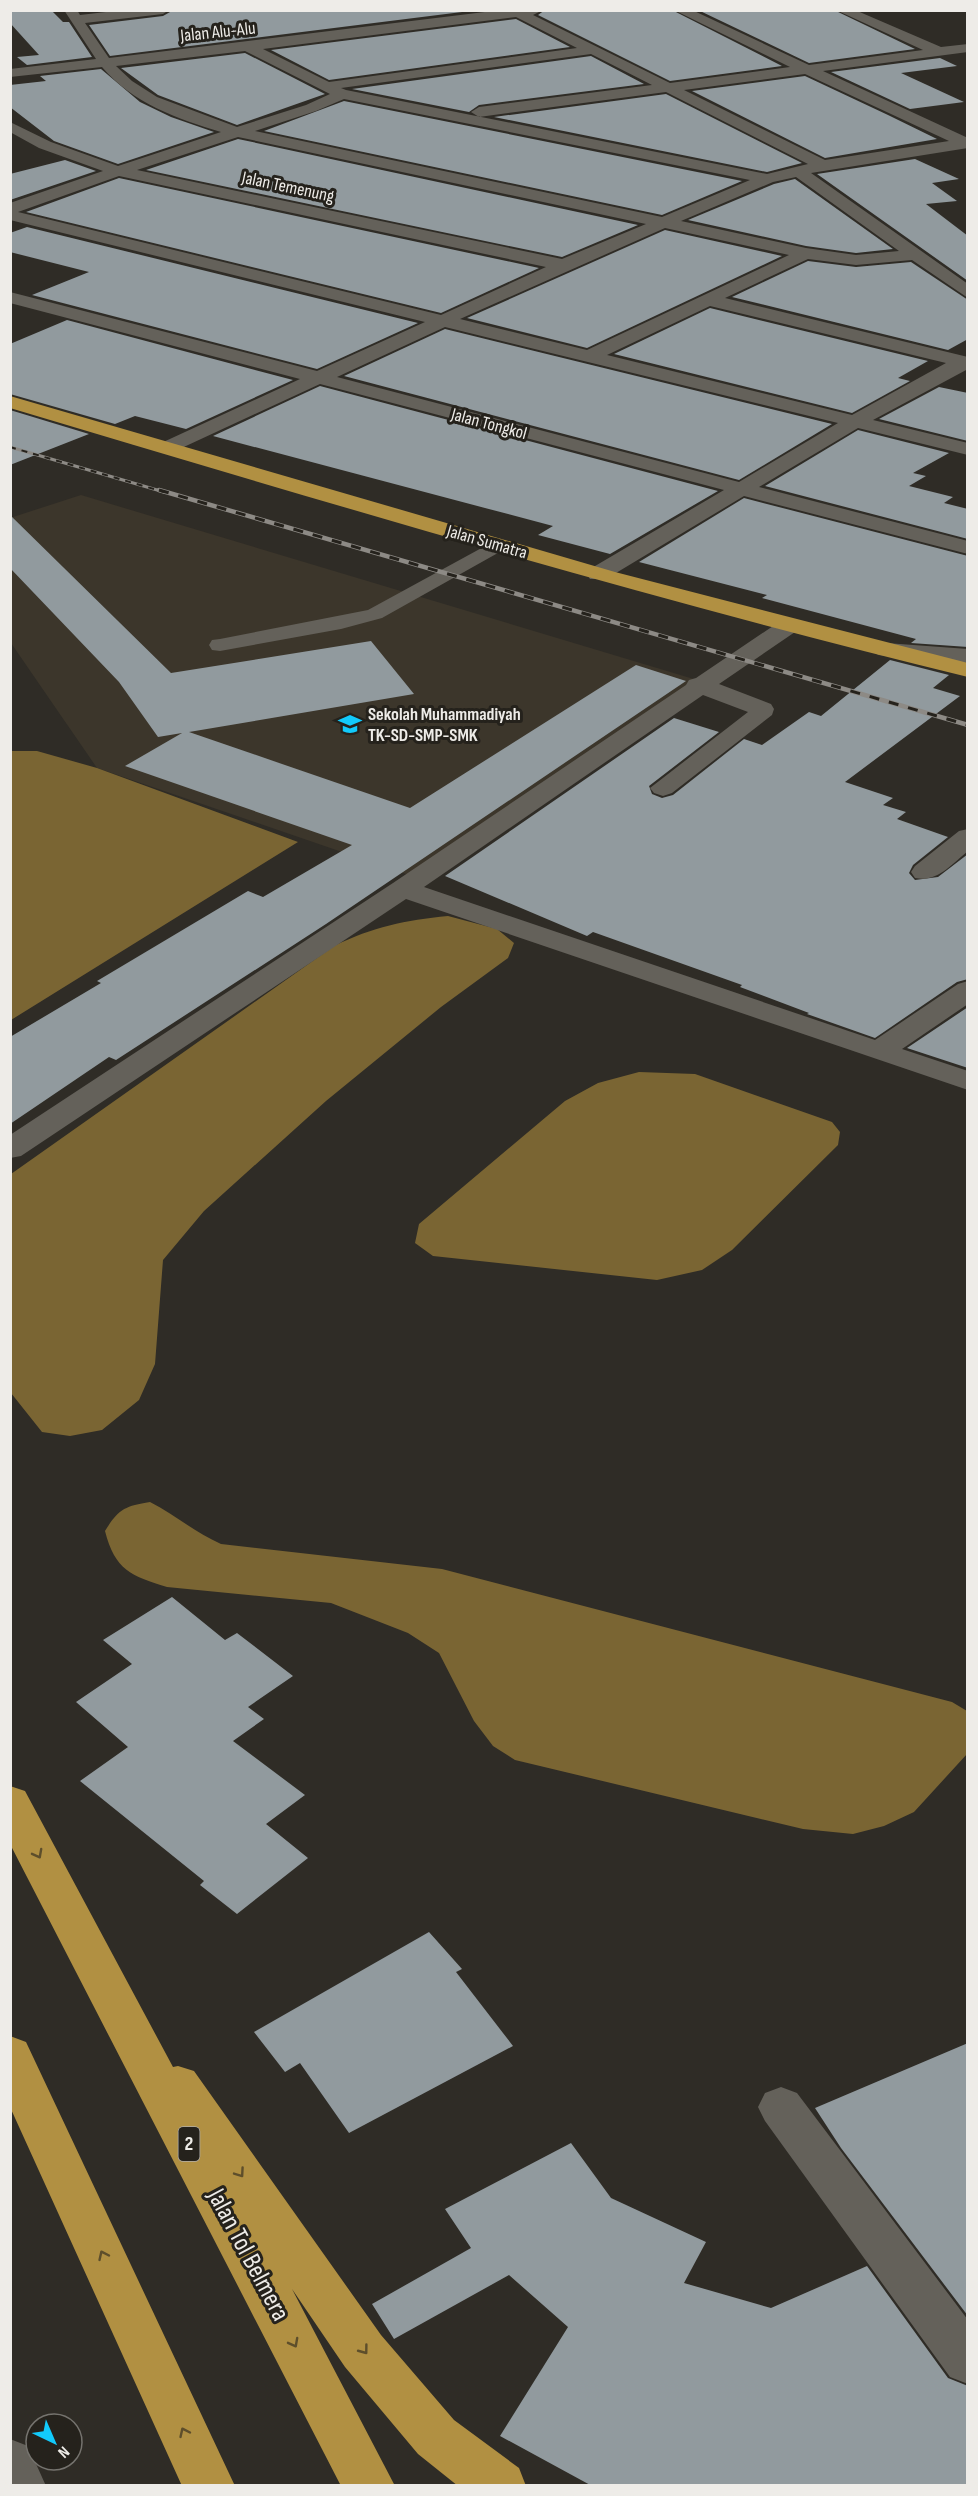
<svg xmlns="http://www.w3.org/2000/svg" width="978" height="2496" viewBox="0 0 978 2496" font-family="'Sofia Sans Condensed',sans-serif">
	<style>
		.built { fill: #3c362b }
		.water { fill: #7a6533 }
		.building { fill: #919a9e }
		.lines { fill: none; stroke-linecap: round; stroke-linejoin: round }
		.lane { fill: #64615a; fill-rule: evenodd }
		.street { fill: #64615a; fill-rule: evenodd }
		.highway { fill: #b19042; fill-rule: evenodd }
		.rail-far1-casing { stroke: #8d8a85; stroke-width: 3 }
		.rail-casing { stroke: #8d8a85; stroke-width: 4.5 }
		.rail-far1 { stroke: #25221c; stroke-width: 2; stroke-dasharray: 6; stroke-linecap: butt }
		.rail { stroke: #25221c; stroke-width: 3; stroke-dasharray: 10; stroke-linecap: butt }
		.oneway { stroke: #5d4e2b }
		.labels { text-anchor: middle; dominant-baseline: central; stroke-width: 6; stroke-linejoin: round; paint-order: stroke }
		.far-street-label { font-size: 18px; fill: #eeece8; stroke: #25221c }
		.far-poi-label { font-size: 18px; font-weight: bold; fill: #eeece8; stroke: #25221c; text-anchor: start }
		.shield { fill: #25221c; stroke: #b2afab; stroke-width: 1.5 }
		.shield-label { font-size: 20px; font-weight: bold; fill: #eeece8 }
		.near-street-label { font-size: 26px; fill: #eeece8; stroke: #25221c }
	</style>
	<rect width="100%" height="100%" fill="#2f2c26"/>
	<path class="built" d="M 81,495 L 697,680 L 412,876 L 97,768 L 11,643 L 10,518 Z"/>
	<path class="water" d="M 11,751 L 37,751 L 97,768 L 298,842 L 11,1020 Z
		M 448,916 L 497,929 L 514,943 L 508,958 L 441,1007 L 326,1101 L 204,1211 L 163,1260 L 155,1364 L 139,1400 L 102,1430 L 70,1436 L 42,1432 L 11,1393 L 11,1174 L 334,946 C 373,927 405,920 448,916 Z
		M 639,1072 L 695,1074 L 832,1122 L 840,1132 L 838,1145 L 732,1250 L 702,1270 L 657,1280 L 433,1256 L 415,1243 L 419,1224 L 565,1101 L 598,1083 Z
		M 150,1502 C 175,1515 196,1533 221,1544 L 442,1569 L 952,1702 L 967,1711 L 967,1754 L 914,1812 L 884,1826 L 853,1834 L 803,1829 L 515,1760 L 493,1746 L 474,1721 L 439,1653 L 408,1633 L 331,1603 L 167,1587 C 131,1576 115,1570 105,1531 C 118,1510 124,1506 150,1502 Z"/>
	<path class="building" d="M 10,10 L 51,10 L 63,22 L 69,22 L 92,57 L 27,65 L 17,57 L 39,55 L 10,23 Z
		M 187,10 L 478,10 L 110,56 L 89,25 L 163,16 L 170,12 Z
		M 545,10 L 672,10 L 782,66 L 670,81 L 538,15 Z
		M 698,10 L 834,10 L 915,49 L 809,63 Z
		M 516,19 L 570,47 L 329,80 L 271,50 Z
		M 245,53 L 325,94 L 237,125 L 158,95 L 121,68 Z
		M 591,56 L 644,84 L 479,105 L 469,112 L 352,89 Z
		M 940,58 L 957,66 L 901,73 L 964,102 L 910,109 L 831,72 Z
		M 101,69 L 140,102 L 171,117 L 214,132 L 118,164 L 54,141 L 10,107 L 10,85 L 46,81 L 40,76 Z
		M 805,76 L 888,115 L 937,139 L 825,158 L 692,91 Z
		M 666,94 L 802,163 L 767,172 L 494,117 Z
		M 344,101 L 742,181 L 662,215 L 264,131 Z
		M 238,139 L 638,225 L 562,257 L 146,170 Z
		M 915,159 L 959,179 L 932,183 L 957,201 L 926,204 L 968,236 L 968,281 L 817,174 Z
		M 65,160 L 96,171 L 10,200 L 10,174 Z
		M 119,178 L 539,268 L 441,313 L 26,212 Z
		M 795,179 L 893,249 L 856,253 L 806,246 L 688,220 L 774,184 Z
		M 27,227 L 418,323 L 317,369 L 32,295 L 89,272 L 10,252 L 10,233 Z
		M 665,230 L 782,256 L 587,348 L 467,318 Z
		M 808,261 L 856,267 L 911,262 L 968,300 L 968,339 L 948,350 L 732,297 Z
		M 710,308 L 928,361 L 898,378 L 910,381 L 852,413 L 614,354 Z
		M 67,320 L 293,380 L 186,429 L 135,416 L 115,424 L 10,394 L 10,344 Z
		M 445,329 L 832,424 L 739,480 L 344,376 Z
		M 320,386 L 718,491 L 610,554 L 538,535 L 553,526 L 213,436 Z
		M 939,387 L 968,393 L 968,441 L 879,419 Z
		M 10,410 L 89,434 L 10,465 Z
		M 858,430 L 949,453 L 913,473 L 926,476 L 909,486 L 953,497 L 944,503 L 968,509 L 968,539 L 765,486 Z
		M 744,498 L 968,556 L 968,647 L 911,643 L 916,639 L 762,598 L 767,595 L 639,562 Z
		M 10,515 L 171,673 L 371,641 L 414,694 L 189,732 L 410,808 L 636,665 L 686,681 L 326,924 L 116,1060 L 109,1057 L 10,1124 L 10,1037 L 101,983 L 97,981 L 248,891 L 263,897 L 352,845 L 125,766 L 182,733 L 158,737 L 119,682 L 10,568 Z
		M 890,660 L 949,675 L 933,688 L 960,696 L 845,782 L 893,798 L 883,805 L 906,812 L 897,819 L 948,837 L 913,865 L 909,873 L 915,880 L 938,877 L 968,854 L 968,979 L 957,982 L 875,1038 L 807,1014 L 809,1013 L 740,987 L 742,985 L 593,932 L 587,936 L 445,876 L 674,718 L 719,732 L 649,786 L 652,794 L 662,798 L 673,795 L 744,739 L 762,745 L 809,712 L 821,716 Z
		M 968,1007 L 968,1068 L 907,1048 Z
		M 172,1597 L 225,1640 L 237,1633 L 293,1676 L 248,1707 L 264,1719 L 233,1741 L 305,1795 L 266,1824 L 308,1858 L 237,1914 L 200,1885 L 204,1881 L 80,1781 L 128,1747 L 76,1702 L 132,1664 L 103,1640 Z
		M 429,1932 L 462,1969 L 456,1972 L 513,2046 L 349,2133 L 300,2063 L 285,2072 L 254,2032 Z
		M 968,2043 L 968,2316 L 841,2148 L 815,2108 Z
		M 571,2143 L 611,2198 L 706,2242 L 684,2283 L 771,2308 L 867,2266 L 948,2378 L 968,2386 L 968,2486 L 592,2486 L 500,2436 L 568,2327 L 509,2275 L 394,2339 L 372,2304 L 471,2248 L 445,2209 Z"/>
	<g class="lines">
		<path class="lane" d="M 498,539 L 505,541 L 508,545 L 505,549 L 382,618 L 341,629 L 220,651 L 212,650 L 209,645 L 212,640 L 220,639 L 368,610 Z"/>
		<path class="street" d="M 64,10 L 77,10 L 80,15 L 123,10 L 169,10 L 163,14 L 85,23 L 109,58 L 501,10 L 543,10 L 533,15 L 670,83 L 790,67 L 674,10 L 692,10 L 809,65 L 923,50 L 836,10 L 855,10 L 941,47 L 968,44 L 968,52 L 823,71 L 968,138 L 968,148 L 811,173 L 968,284 L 968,298 L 912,260 L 856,265 L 808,259 L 725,298 L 968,357 L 968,369 L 873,420 L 968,443 L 968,455 L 858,428 L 759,487 L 968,541 L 968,554 L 744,496 L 606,579 L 590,579 L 587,574 L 590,569 L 724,490 L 320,384 L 173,452 L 159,452 L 156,448 L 159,444 L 300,379 L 10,303 L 10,292 L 317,371 L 425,322 L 10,220 L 10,203 L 103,171 L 39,148 L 10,132 L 10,122 L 51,142 L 118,166 L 221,132 C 178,119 132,103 102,67 L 10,77 L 10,69 L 96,59 ZM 516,17 L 577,48 L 329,82 L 263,49 ZM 245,51 L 330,94 L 306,105 L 237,127 L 157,97 L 132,81 L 116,66 ZM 591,54 L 652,85 L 479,107 L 471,112 L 479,117 L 666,92 L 808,164 L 767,174 L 346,90 L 341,88 ZM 805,74 L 949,141 L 825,160 L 684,90 ZM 344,99 L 750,180 L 662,217 L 255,131 L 316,111 ZM 238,137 L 646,224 L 562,259 L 137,170 ZM 119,176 L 546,267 L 441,315 L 18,212 ZM 796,177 L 899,251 L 856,255 L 806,248 L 681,221 L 773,182 ZM 665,228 L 789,255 L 587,350 L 460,319 ZM 710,306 L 946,363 L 852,415 L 607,355 ZM 445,327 L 838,423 L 739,482 L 337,377 Z
			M 787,620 L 795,622 L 799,627 L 795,632 L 719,684 L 771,704 L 774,709 L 772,715 L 672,793 L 663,796 L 654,793 L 650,788 L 748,712 L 703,695 L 424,887 L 875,1040 L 958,984 L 968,981 L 968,1004 L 902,1049 L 968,1071 L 968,1090 L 406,899 L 21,1156 L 10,1158 L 10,1135 L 393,883 L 686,685 L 689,680 L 696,678 L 779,622 Z
			M 886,643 L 968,649 L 968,663 L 878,655 L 874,650 L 878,645 Z
			M 968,829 L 968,851 C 952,864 937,883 915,878 L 911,872 L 915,866 L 959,831 Z
			M 781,2087 L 797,2093 L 968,2320 L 968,2384 L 950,2377 L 765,2121 L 758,2107 L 765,2093 Z
			M 10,2439 L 28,2446 L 46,2486 L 10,2486 Z"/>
		<path class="highway" d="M 10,396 L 615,572 L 968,663 L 968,677 C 645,598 328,503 10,408 Z
			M 10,1786 L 25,1791 L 173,2067 L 178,2066 L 194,2071 L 381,2335 L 454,2420 L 519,2468 L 526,2486 L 458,2486 L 418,2454 L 345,2367 L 292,2289 L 395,2486 L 341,2486 L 10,1844 Z
			M 10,2036 L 26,2042 L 235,2486 L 182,2486 L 10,2107 Z"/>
		<g class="rail-far1-casing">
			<path id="rail-far1" d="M 10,447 L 164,492"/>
		</g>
		<g class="rail-casing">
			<path id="rail" d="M 159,490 L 968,725"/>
		</g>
		<use href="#rail-far1" class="rail-far1"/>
		<use href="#rail" class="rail"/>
	</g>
	<defs><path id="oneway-chevron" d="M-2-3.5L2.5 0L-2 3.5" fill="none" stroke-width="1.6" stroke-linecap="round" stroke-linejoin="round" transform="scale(1.5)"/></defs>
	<g class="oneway">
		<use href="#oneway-chevron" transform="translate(38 1854) rotate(62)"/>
		<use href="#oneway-chevron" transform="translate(240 2173) rotate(55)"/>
		<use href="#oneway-chevron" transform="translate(103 2255) rotate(-115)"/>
		<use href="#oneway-chevron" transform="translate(294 2343) rotate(62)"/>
		<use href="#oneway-chevron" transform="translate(364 2350) rotate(53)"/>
		<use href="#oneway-chevron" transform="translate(184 2432) rotate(-115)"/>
	</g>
	<defs>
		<g id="school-bare" transform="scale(1.8)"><path d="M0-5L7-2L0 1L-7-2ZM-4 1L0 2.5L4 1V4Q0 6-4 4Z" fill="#12cafb" stroke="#25221c" stroke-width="2.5" paint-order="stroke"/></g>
	</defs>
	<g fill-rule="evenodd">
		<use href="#school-bare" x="350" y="724"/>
	</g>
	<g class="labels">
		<g class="far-street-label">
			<text transform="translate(218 32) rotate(-6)">Jalan Alu-Alu</text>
			<text transform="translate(288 187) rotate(12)">Jalan Temenung</text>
			<text transform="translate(489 424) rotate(15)">Jalan Tongkol</text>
			<text transform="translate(487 542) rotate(16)">Jalan Sumatra</text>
		</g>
		<g class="far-poi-label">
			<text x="368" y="714">Sekolah Muhammadiyah<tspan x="368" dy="21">TK-SD-SMP-SMK</tspan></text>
		</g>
		<rect class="shield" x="178.5" y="2127" width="21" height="34" rx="4.5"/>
		<g class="shield-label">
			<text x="189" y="2144">2</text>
		</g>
		<g class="near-street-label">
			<text transform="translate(248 2255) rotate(62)">Jalan Tol Belmera</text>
		</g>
	</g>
	<rect width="978" height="2496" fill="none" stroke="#eeece8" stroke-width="24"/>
	<g transform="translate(54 2442) rotate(136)"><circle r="28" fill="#25221c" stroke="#75736e" stroke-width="1.5"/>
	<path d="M0-4.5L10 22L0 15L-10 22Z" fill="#12cafb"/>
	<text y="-9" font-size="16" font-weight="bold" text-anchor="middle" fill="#eeece8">N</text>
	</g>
</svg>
